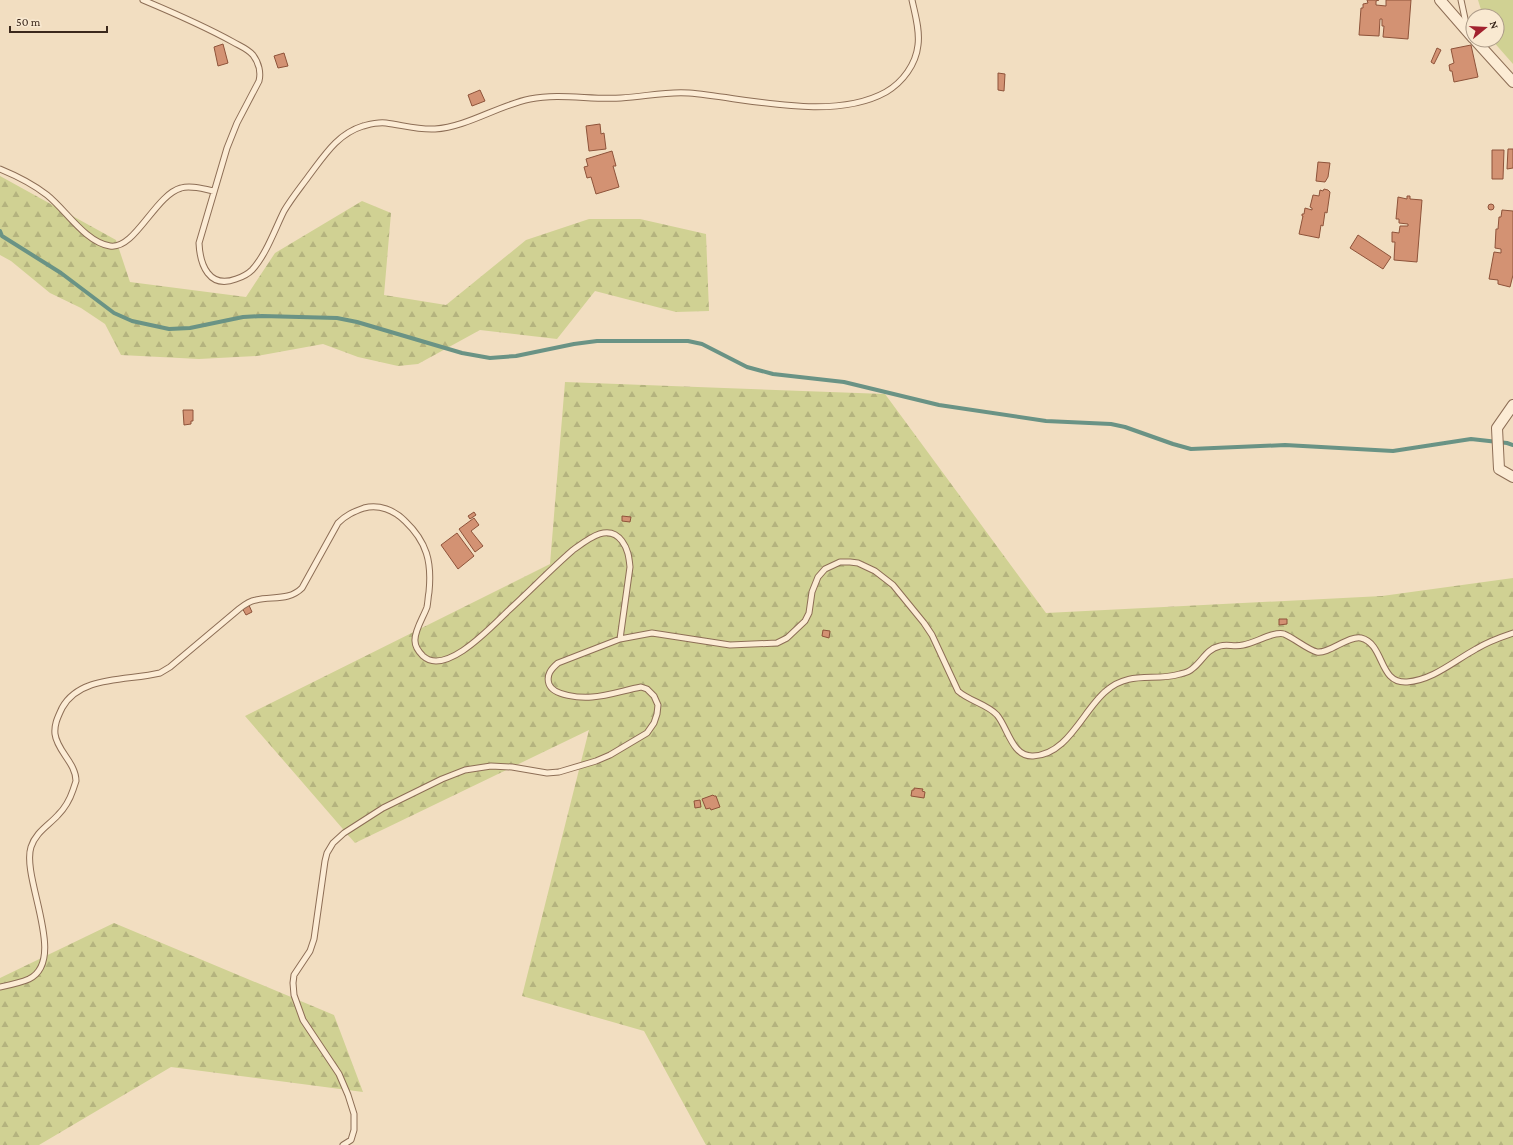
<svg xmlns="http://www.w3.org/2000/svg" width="1513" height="1145" viewBox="0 0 1513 1145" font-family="'Crimson Pro',serif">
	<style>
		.forest { fill: url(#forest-firs) }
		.park { fill: #d0d193 }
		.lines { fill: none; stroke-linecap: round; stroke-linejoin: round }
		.stream { stroke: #6a9385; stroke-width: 4 }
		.building { fill: #d39273; stroke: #8e533a }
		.lane-casing { stroke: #8d6e56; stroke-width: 7 }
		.street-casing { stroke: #8d6e56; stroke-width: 12 }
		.lane { stroke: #fcecd5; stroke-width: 5 }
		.street { stroke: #fcecd5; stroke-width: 10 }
	</style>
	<defs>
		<pattern id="forest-firs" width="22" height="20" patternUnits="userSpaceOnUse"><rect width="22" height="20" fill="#d0d193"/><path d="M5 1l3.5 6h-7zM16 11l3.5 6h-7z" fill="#b4b37e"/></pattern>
	</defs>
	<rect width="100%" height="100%" fill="#f2dec1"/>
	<path class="forest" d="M 0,176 L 116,240 L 130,282 L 246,297 L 275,253 L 362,201 L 391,213 L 384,295 L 446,305 L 526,240 L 589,219 L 640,219 L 706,234 L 709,311 L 676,312 L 595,291 L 557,339 L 480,330 L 418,364 L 398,366 L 358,357 L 323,344 L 257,356 L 199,359 L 121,355 L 105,324 L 81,308 L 50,293 L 11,261 L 0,255 Z
		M 565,382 L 885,394 L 1046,613 L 1382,596 L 1513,578 L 1513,1145 L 706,1145 L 644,1031 L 522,996 L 589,730 L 355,843 L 245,716 L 550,564 Z
		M 114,923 L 334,1015 L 363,1092 L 171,1067 L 39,1145 L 0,1145 L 0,978 Z"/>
	<path class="park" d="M 1478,0 L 1513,0 L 1513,64 L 1492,40 L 1497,40 L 1497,16 L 1483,16 Z"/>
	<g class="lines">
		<path class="stream" d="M 0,231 L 2,236 L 61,273 L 114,313 L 132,321 L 169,329 L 190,328 L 243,317 L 262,316 L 337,318 L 357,322 L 462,353 L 490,358 L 516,356 L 574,344 L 597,341 L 688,341 L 702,344 L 747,367 L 773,374 L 844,382 L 939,405 L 1046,421 L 1111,424 L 1125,427 L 1173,444 L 1191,449 L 1285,445 L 1393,451 L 1471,439 L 1507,443 L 1513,445"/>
	</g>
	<path class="building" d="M 1367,0 L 1379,0 L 1376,1 L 1376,5 L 1386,6 L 1386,0 L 1411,0 L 1408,39 L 1383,37 L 1384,26 L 1382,26 L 1382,19 L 1380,19 L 1379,36 L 1359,35 L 1361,8 L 1363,8 L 1363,4 L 1368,3 Z
		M 223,44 L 228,63 L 218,66 L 214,47 Z
		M 1471,45 L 1478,77 L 1454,82 L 1452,71 L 1450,71 L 1449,65 L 1454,63 L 1451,49 Z
		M 1437,48 L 1441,50 L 1434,64 L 1431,62 Z
		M 284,53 L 288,66 L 278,68 L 274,56 Z
		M 998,73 L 1005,74 L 1004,91 L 998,90 Z
		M 480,90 L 485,101 L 472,106 L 468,95 Z
		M 600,124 L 601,134 L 604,133 L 606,149 L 589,151 L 586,126 Z
		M 1508,149 L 1513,149 L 1513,168 L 1507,169 Z
		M 1492,150 L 1504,150 L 1503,179 L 1492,179 Z
		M 612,151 L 616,166 L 613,166 L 619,187 L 596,194 L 591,177 L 587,178 L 584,167 L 588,166 L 586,159 Z
		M 1318,162 L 1330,163 L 1328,177 L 1325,182 L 1316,181 Z
		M 1324,189 L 1328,190 L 1330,192 L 1327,213 L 1325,212 L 1323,226 L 1321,225 L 1319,238 L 1299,234 L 1303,216 L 1302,216 L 1302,214 L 1304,214 L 1305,208 L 1312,210 L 1312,208 L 1310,207 L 1313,195 L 1319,196 L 1320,190 L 1323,191 Z
		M 1407,196 L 1410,196 L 1410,199 L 1422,200 L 1417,262 L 1394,260 L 1395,242 L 1392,242 L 1392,232 L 1399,233 L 1400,226 L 1408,226 L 1408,224 L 1399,223 L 1399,219 L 1396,219 L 1398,197 L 1407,199 Z
		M1488 207a3 3 0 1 1 6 0a3 3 0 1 1-6 0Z
		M 1502,210 L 1513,211 L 1513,275 L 1510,287 L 1498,284 L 1498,280 L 1489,279 L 1494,252 L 1501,253 L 1501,249 L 1495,248 L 1496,229 L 1498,229 L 1499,217 L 1501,217 Z
		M 1358,235 L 1391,257 L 1383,269 L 1350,248 Z
		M 183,410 L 193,410 L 193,421 L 191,421 L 191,424 L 184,425 Z
		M 474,512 L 476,515 L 470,519 L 468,516 Z
		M 622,516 L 631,517 L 630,522 L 622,521 Z
		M 474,518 L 479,525 L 471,531 L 483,546 L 475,552 L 459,529 Z
		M 457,533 L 474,556 L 458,569 L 441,545 Z
		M 248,603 L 252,612 L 246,615 L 241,606 Z
		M 1279,619 L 1287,619 L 1287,624 L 1279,625 Z
		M 823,630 L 830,631 L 829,638 L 822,636 Z
		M 914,788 L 923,789 L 922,791 L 925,792 L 924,798 L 911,796 L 912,790 L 914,790 Z
		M 713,795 L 714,796 L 716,796 L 720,807 L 711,810 L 710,808 L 706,809 L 702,799 Z
		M 700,800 L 701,807 L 695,808 L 694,801 Z"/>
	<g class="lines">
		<g class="lane-casing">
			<path id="lane" d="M 143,0 C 174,13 204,26 233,42 C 240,46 248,49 253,55 C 259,63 261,73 259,81 L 237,123 L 227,148 L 199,243 C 200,265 209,289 236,279 C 242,277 247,275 252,270 C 266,255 275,229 284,211 C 291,199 300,188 308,177 C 324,156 337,134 363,126 C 371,124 377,122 386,123 C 402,125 418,130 435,129 C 467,127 499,105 530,99 C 560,93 591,100 621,98 C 644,97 666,91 689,93 C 747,98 832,122 886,92 C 903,82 916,64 918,45 C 920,30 915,14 912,0
				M 1461,0 L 1467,28
				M 0,169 C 17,176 33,184 47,195 C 66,210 85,242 110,246 C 135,250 155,195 181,188 C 191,185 203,189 214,191
				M 0,987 C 10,985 20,983 29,979 C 68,960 21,878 31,847 C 36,832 48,826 58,815 C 65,808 70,799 73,790 C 74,787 75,784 76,781 C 76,763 57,751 55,734 C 54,724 58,717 62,708 C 80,675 128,681 160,673 L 170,667 L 239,609 C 244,605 250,601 256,600 C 272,596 289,601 302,588 L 338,523 C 346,515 353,512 364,508 C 379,504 394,510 405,521 C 427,542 432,562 429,592 C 428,597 428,602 427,607 C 424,616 414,631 415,641 C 415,647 419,652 423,656 C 446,677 493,625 509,610 C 531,590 551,569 573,550 C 587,540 608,522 622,541 C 628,549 629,557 630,567 L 620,639
				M 343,1145 L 351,1140 L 354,1130 L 354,1114 L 348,1095 L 339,1074 L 303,1020 L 294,995 L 293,983 L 294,975 L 310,951 L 314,939 L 325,861 L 327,853 L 333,843 L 344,833 L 383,808 L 442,779 L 465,770 L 491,766 L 512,767 L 547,773 L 559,772 L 596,761 L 610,755 L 647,733 L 654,723 L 657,714 L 658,705 L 654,696 L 647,689 L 641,687 C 625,690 608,696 592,697 C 581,698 553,696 549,684 C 546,675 551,669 558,663 L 620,639 L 652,633 L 730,645 L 777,643 L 787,638 L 805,621 L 809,613 L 812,592 L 818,577 L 825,569 L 840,562 L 850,562 L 858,563 L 875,571 L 893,585 L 924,623 L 932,635 L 958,691 C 969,701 987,704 997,715 C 1008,728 1012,757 1033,756 C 1068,755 1083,710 1106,691 C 1130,670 1154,682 1180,674 C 1184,673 1189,672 1192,669 C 1202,662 1206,649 1220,646 C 1227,644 1235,647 1243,645 C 1255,643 1274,631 1284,634 C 1294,638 1308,650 1317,652 C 1329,654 1349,635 1361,638 C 1385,644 1378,684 1407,682 C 1433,680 1454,661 1476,649 C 1487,642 1501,637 1513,633"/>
		</g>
		<g class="street-casing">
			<path id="street" d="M 1440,0 L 1473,38
				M 1475,40 L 1513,82
				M 1513,405 L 1497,428 L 1499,469 L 1513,477"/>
		</g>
		<use href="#lane" class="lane"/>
		<use href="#street" class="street"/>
	</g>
	<g transform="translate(1485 28) rotate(72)"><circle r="19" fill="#f9e9d1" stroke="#ad9c89"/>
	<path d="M0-3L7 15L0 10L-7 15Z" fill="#a2212e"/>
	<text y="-6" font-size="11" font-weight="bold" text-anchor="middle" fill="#3b281c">N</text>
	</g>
	<path d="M10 26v6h97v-6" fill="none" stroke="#3b281c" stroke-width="2"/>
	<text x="16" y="26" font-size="12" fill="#3b281c" stroke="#f9e9d1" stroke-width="3" paint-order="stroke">50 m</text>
</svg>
